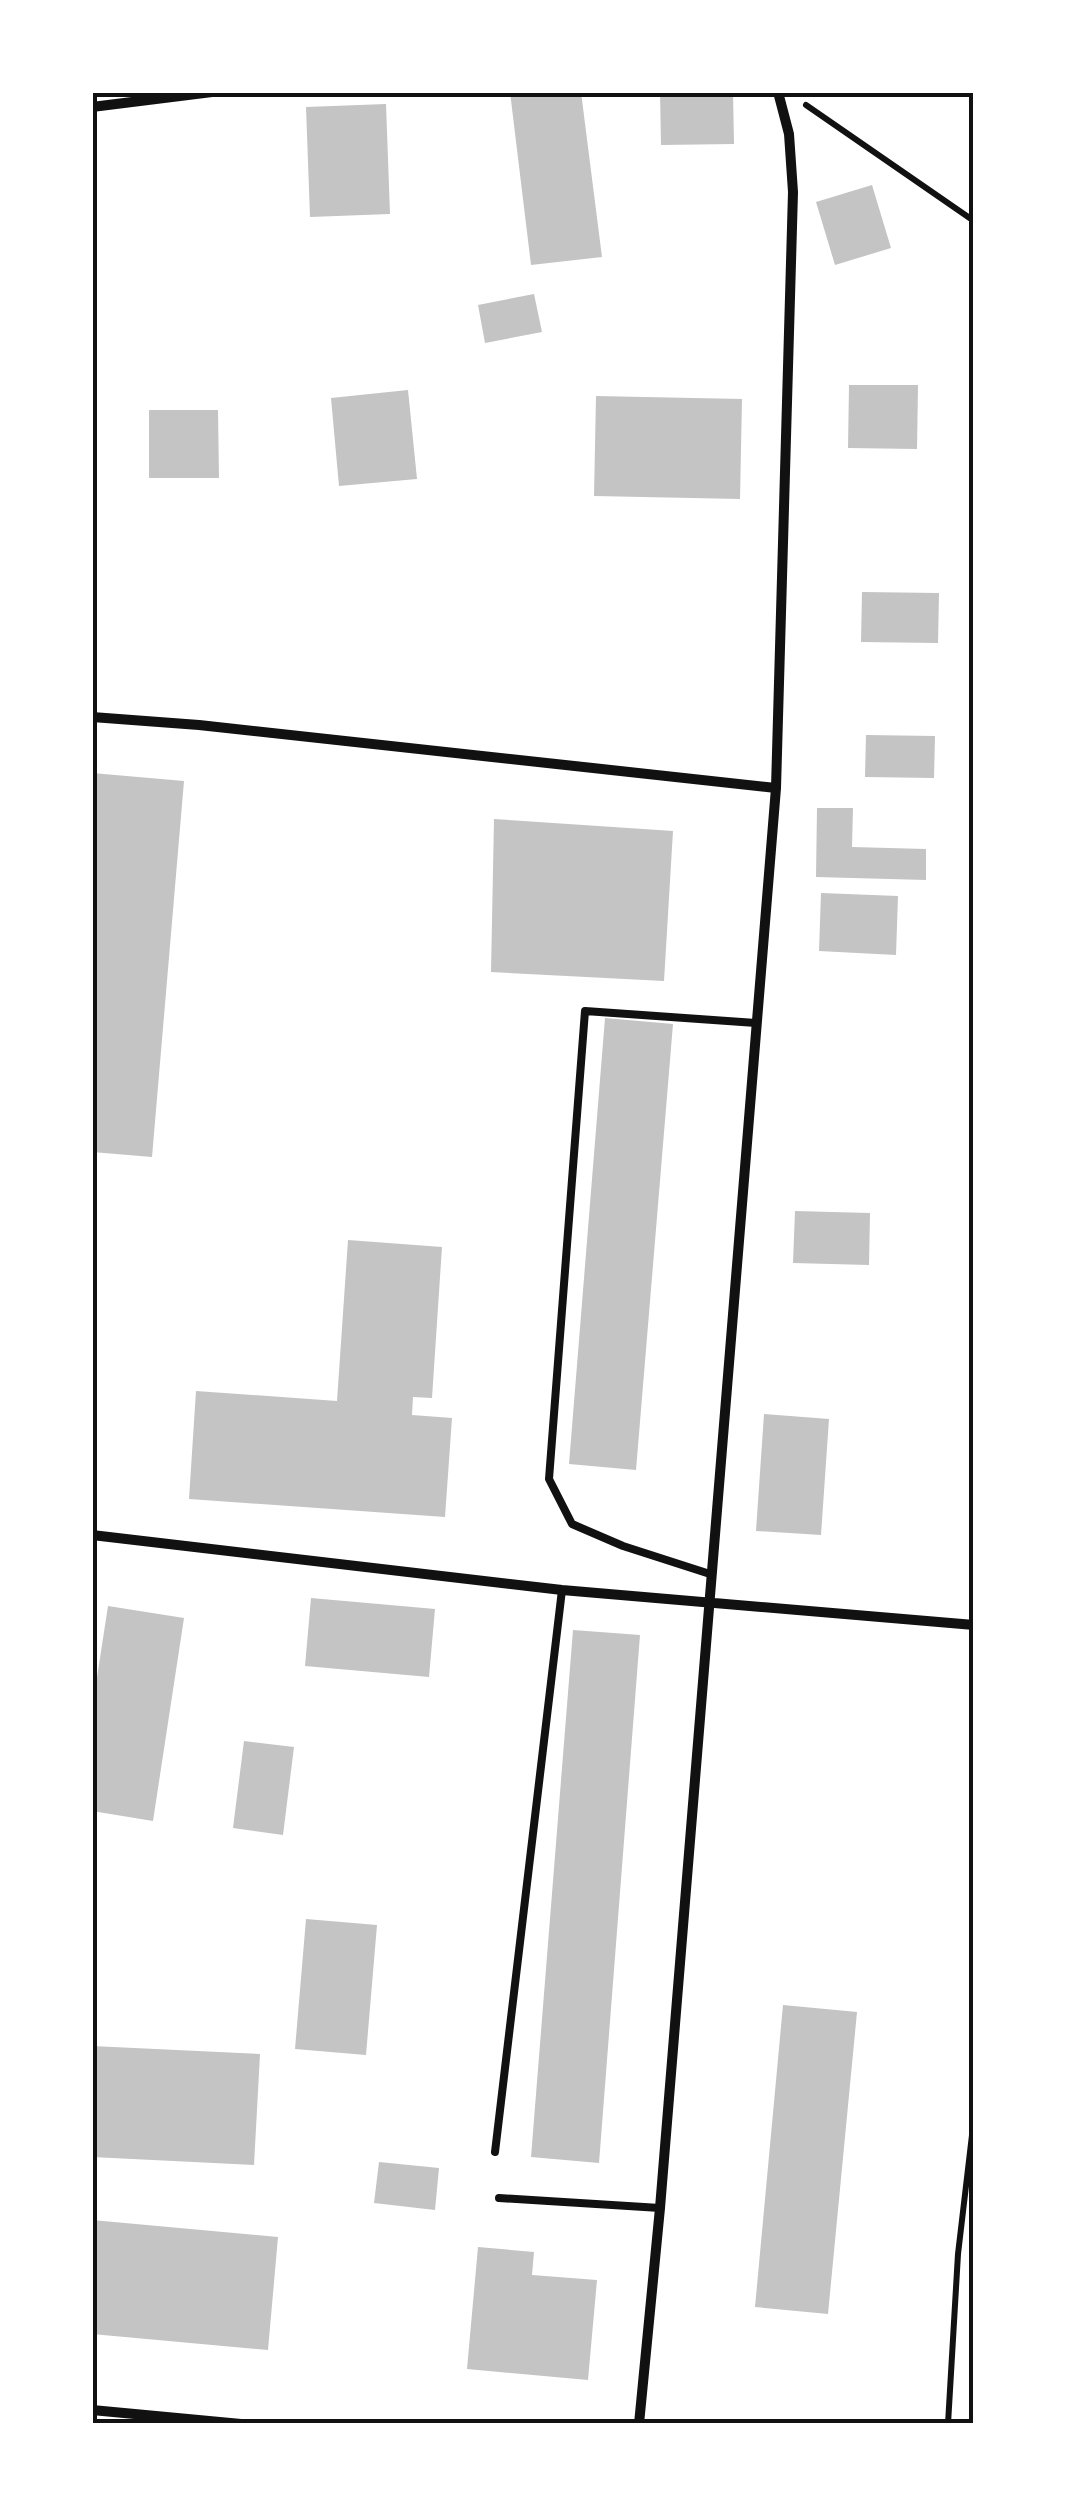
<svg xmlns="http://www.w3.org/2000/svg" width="1066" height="2516" viewBox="0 0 1066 2516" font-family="Manrope,sans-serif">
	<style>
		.building { fill: #c4c4c4 }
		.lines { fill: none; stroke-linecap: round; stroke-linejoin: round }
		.path { stroke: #111; stroke-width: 6 }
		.service { stroke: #111; stroke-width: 8 }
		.minor { stroke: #111; stroke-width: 10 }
		.neatline { fill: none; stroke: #111; stroke-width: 4 }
	</style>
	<rect width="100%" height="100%" fill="#fff"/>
	<path class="building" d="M 510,92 L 581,92 L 602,257 L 531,265 Z
		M 660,92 L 733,92 L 734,144 L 661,145 Z
		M 386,104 L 390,214 L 310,217 L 306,107 Z
		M 872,185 L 891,248 L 835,265 L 816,202 Z
		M 534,294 L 542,332 L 485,343 L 478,305 Z
		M 849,385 L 918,385 L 917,449 L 848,448 Z
		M 408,390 L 417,479 L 339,486 L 331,398 Z
		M 596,396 L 742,399 L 740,499 L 594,496 Z
		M 149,410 L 218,410 L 219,478 L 149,478 Z
		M 862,592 L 939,593 L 938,643 L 861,642 Z
		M 866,735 L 935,736 L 934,778 L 865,777 Z
		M 92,773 L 184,781 L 152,1157 L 92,1152 Z
		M 817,808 L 853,808 L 852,847 L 926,849 L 926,880 L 816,877 Z
		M 494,819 L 673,831 L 664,981 L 491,972 Z
		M 821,893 L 898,896 L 896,955 L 819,951 Z
		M 605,1018 L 673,1024 L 636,1470 L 569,1464 Z
		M 795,1211 L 870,1213 L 869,1265 L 793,1263 Z
		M 348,1240 L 442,1247 L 432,1398 L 413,1397 L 412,1415 L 452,1418 L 445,1517 L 189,1499 L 196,1391 L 337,1401 Z
		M 764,1414 L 829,1419 L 821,1535 L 756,1531 Z
		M 311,1598 L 435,1609 L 429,1677 L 305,1666 Z
		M 108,1606 L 184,1618 L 153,1821 L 92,1811 L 92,1710 Z
		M 573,1630 L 640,1635 L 599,2163 L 531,2157 Z
		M 244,1741 L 294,1747 L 283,1835 L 233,1828 Z
		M 306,1919 L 377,1925 L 366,2055 L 295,2049 Z
		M 783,2005 L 857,2012 L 828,2314 L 755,2307 Z
		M 92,2046 L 260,2054 L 254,2165 L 92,2157 Z
		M 379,2162 L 439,2168 L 435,2210 L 374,2203 Z
		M 92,2220 L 278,2237 L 268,2350 L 92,2334 Z
		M 478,2247 L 534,2252 L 532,2275 L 597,2280 L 588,2380 L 467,2369 Z"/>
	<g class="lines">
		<path class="path" d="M 806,105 L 974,221
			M 948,2424 L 958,2254 L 974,2118"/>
		<path class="service" d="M 710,1574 L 623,1546 L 572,1524 L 549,1479 L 585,1011 L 756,1023
			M 495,2152 L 562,1590
			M 499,2198 L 660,2208"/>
		<path class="minor" d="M 92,107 L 212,92
			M 92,717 L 199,725 L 776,788
			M 92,1535 L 562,1590 L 974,1625
			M 92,2410 L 241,2424
			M 639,2424 L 660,2208 L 776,788 L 793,192 L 789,134 L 778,92"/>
	</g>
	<rect width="1066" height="2516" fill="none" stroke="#ffffff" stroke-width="190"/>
	<rect x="95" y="95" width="876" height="2326" class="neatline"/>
</svg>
